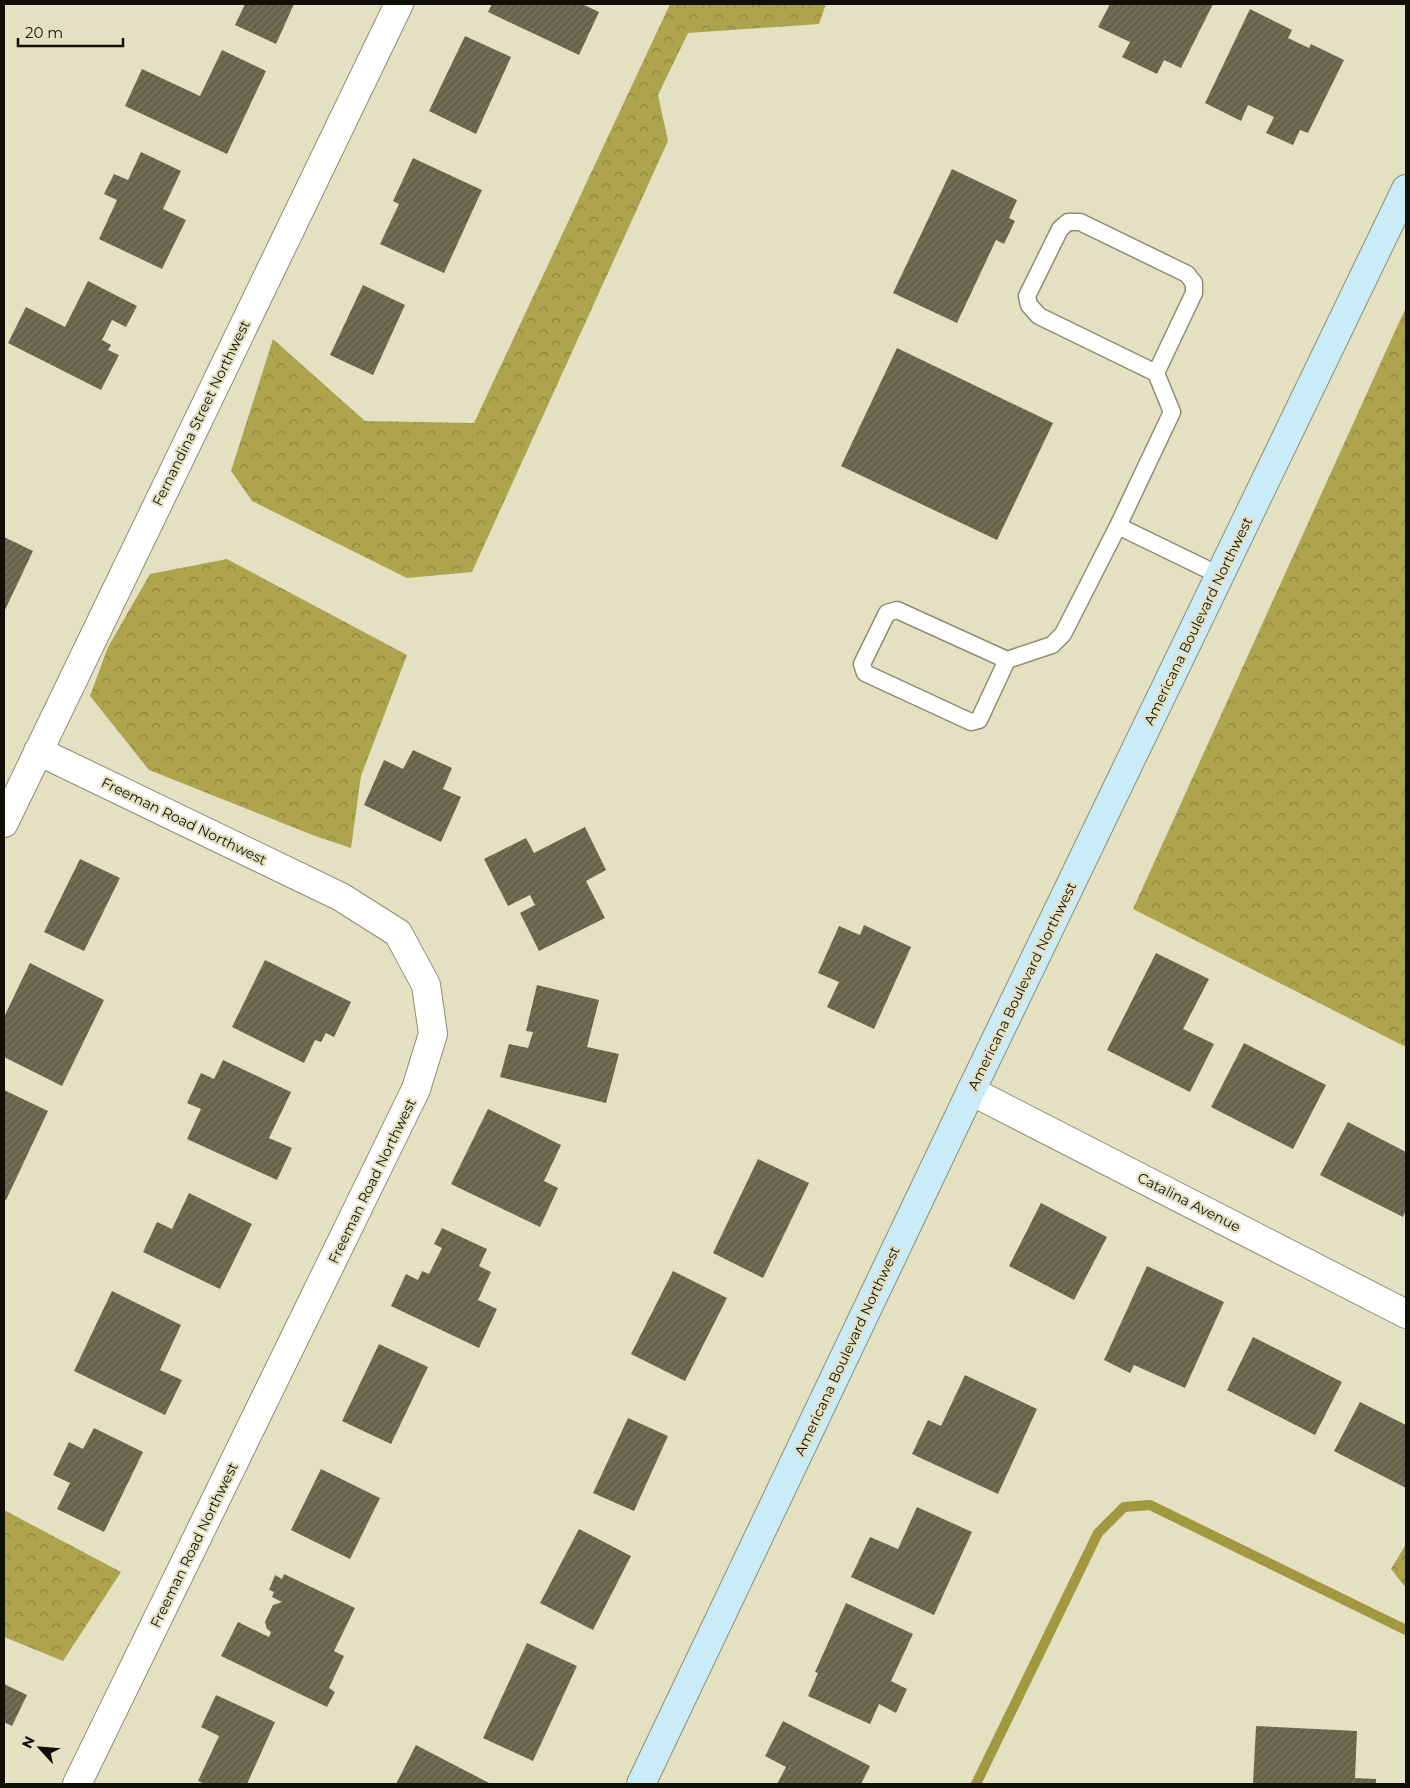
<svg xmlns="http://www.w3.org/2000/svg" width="1410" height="1788" viewBox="0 0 1410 1788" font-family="Montserrat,sans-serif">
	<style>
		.forest { fill: url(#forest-crowns) }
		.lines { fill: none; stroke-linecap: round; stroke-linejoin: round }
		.stream { stroke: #a29840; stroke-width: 10 }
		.building { fill: url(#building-hatch) }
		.lane-casing { stroke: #8f8d71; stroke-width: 19 }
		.street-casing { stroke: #8f8d71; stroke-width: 30 }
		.secondary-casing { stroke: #8f8d71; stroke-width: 30 }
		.lane { stroke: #fff; stroke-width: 16 }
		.street { stroke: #fff; stroke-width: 28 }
		.secondary { stroke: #caecf9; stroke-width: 28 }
		.labels { text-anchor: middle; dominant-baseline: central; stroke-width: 4.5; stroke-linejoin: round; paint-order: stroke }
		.street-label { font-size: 14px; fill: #100f05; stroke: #e4e1c3 }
	</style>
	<defs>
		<pattern id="forest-crowns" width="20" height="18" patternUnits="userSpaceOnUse" patternTransform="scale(1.25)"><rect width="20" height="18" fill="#aea44d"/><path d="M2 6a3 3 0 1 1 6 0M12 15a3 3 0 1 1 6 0" fill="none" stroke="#8c843e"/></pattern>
		<pattern id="building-hatch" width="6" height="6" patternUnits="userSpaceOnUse" patternTransform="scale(1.25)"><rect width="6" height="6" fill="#666348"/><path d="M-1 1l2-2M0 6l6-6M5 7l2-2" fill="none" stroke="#7a7863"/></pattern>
	</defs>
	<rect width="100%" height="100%" fill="#e4e1c3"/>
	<path class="forest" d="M 670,4 L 826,4 L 819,24 L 688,33 L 658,95 L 668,141 L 472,572 L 407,578 L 252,501 L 231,471 L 273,339 L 365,421 L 474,423 Z
		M 1406,307 L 1406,1047 L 1133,909 Z
		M 227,559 L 407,655 L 361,776 L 351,848 L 315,836 L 149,770 L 90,696 L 108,647 L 150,574 Z
		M 4,1510 L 121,1572 L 63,1661 L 4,1637 Z
		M 1406,1544 L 1406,1588 L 1391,1569 Z"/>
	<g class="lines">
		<path class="stream" d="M 976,1784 L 1098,1533 L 1124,1507 L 1150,1505 L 1406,1630"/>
	</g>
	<path class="building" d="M 245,4 L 294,4 L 276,44 L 235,25 Z
		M 492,4 L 582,4 L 599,12 L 579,55 L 488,12 Z
		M 1110,4 L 1213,4 L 1181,68 L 1164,60 L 1157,74 L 1122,57 L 1130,42 L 1098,27 Z
		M 1250,9 L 1292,30 L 1288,38 L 1309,48 L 1311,44 L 1344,60 L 1308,133 L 1300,130 L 1293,145 L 1266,133 L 1274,117 L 1248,105 L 1241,121 L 1205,103 Z
		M 465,36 L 511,57 L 476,134 L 429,111 Z
		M 222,50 L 266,71 L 227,154 L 125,106 L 142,69 L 200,96 Z
		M 141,152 L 181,171 L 163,209 L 186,220 L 162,269 L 99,239 L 117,200 L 104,194 L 114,174 L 128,180 Z
		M 413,158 L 482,190 L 444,273 L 380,244 L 399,204 L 393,201 Z
		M 952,169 L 1017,200 L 1009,218 L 1015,221 L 1004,244 L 996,240 L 957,323 L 893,293 Z
		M 88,281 L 137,306 L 126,327 L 112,320 L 102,340 L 111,345 L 108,350 L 119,355 L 101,390 L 8,343 L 26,307 L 65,327 Z
		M 363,285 L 405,305 L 373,375 L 330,355 Z
		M 897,348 L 1053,423 L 997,540 L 841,466 Z
		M 4,537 L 33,551 L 4,612 Z
		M 413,750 L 452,768 L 443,789 L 461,797 L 441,842 L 364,805 L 384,760 L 403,769 Z
		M 585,827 L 606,870 L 586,881 L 605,918 L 539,951 L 520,913 L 535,905 L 530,895 L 508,906 L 484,859 L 526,838 L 534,853 Z
		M 80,859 L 120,878 L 84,951 L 44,932 Z
		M 864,925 L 911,947 L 874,1029 L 827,1007 L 839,982 L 818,973 L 839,926 L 860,935 Z
		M 1156,953 L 1209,979 L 1183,1029 L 1214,1044 L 1190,1092 L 1107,1050 Z
		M 265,960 L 351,1002 L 334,1037 L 326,1033 L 321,1042 L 315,1040 L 304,1063 L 232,1027 Z
		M 30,963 L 104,1000 L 62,1086 L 4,1057 L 4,1017 Z
		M 537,985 L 599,1000 L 587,1047 L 619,1054 L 606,1103 L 500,1077 L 509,1044 L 528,1048 L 533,1032 L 526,1031 Z
		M 1244,1043 L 1326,1085 L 1293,1149 L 1211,1107 Z
		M 223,1060 L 291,1092 L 269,1138 L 292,1148 L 277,1180 L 187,1139 L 201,1109 L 187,1103 L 201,1073 L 214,1079 Z
		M 4,1090 L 48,1111 L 6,1200 L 4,1199 Z
		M 488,1109 L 561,1145 L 544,1181 L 558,1188 L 540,1227 L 451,1184 Z
		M 1348,1122 L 1406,1152 L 1406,1210 L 1403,1217 L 1320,1175 Z
		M 758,1159 L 809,1183 L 763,1278 L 713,1253 Z
		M 189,1193 L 252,1224 L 220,1289 L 143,1252 L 157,1222 L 172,1229 Z
		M 1041,1203 L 1107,1237 L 1074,1300 L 1009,1266 Z
		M 442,1228 L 487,1249 L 479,1266 L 491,1272 L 478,1300 L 497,1309 L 479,1348 L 391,1306 L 406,1274 L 418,1280 L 422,1271 L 429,1274 L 442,1248 L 434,1244 Z
		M 1147,1266 L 1224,1302 L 1185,1388 L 1134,1365 L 1130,1373 L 1104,1360 Z
		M 673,1271 L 727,1298 L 685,1381 L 631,1354 Z
		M 112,1291 L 181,1325 L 160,1370 L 182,1380 L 165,1415 L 74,1371 Z
		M 1253,1337 L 1342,1382 L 1315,1435 L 1227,1390 Z
		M 379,1344 L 428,1367 L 391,1444 L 342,1421 Z
		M 965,1375 L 1037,1409 L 998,1494 L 912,1454 L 928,1420 L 941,1426 Z
		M 1360,1402 L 1406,1425 L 1406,1488 L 1334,1451 Z
		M 628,1418 L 668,1436 L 634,1511 L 593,1493 Z
		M 94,1428 L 143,1452 L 104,1532 L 57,1509 L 70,1483 L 53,1475 L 69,1442 L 83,1449 Z
		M 321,1469 L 380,1498 L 350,1559 L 291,1530 Z
		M 917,1507 L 972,1532 L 934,1615 L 851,1577 L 870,1537 L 898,1549 Z
		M 579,1529 L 631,1556 L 593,1630 L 540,1603 Z
		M 284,1574 L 355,1608 L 334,1651 L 344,1656 L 329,1688 L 335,1692 L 327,1707 L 221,1656 L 238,1622 L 269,1637 L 271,1632 L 267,1629 L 265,1622 L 273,1605 L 282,1602 L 272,1597 L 274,1592 L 269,1590 L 275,1575 L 282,1579 Z
		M 846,1603 L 913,1634 L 891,1681 L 907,1689 L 896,1713 L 879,1704 L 870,1724 L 808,1696 L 818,1673 L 815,1672 Z
		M 527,1643 L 577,1666 L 533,1761 L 483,1738 Z
		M 4,1684 L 27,1695 L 12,1726 L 4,1722 Z
		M 216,1695 L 275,1722 L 247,1784 L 205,1784 L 198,1781 L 219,1736 L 201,1727 Z
		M 783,1721 L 870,1766 L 861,1784 L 777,1784 L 786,1767 L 765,1756 Z
		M 1256,1726 L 1357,1731 L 1355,1778 L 1376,1779 L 1376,1784 L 1253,1784 Z
		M 416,1745 L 491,1784 L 396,1784 Z"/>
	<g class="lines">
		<g class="lane-casing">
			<path id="lane" d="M 1156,373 L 1039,316 L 1029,305 L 1027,296 L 1060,229 L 1068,222 L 1080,222 L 1187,274 L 1194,283 L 1194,293 L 1156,373 L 1172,412 L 1118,526 L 1219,575
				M 1007,660 L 979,720 L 971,722 L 865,673 L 862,664 L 887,613 L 897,610 L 1007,660 L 1052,645 L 1063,634 L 1118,526"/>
		</g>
		<g class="street-casing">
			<path id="street" d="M 38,751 L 341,897 L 398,933 L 426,985 L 433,1034 L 416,1089 L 77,1784
				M 4,823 L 399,4
				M 971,1091 L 1406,1314"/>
		</g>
		<g class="secondary-casing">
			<path id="secondary" d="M 641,1784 L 971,1091 L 1406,189"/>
		</g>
		<use href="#lane" class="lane"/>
		<use href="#street" class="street"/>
		<use href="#secondary" class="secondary"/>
	</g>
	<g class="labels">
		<g class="street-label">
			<text transform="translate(201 413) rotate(-64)">Fernandina Street Northwest</text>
			<text transform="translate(1198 621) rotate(-64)">Americana Boulevard Northwest</text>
			<text transform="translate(184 821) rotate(26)">Freeman Road Northwest</text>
			<text transform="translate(1022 986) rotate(-64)">Americana Boulevard Northwest</text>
			<text transform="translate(372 1181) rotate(-64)">Freeman Road Northwest</text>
			<text transform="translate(1189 1202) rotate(27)">Catalina Avenue</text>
			<text transform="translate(847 1351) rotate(-65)">Americana Boulevard Northwest</text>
			<text transform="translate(194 1545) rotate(-64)">Freeman Road Northwest</text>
		</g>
	</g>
	<rect width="1410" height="1788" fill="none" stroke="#100f05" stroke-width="10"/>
	<g transform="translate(40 1748) rotate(296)" stroke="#e4e1c3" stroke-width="4" paint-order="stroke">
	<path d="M0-4L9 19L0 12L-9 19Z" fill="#100f05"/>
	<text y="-8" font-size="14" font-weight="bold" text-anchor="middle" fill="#100f05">N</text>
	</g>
	<path d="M18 38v8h105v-8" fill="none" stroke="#100f05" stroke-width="2.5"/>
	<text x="25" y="38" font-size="15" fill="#100f05" stroke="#e4e1c3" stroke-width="4" paint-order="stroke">20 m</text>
</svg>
